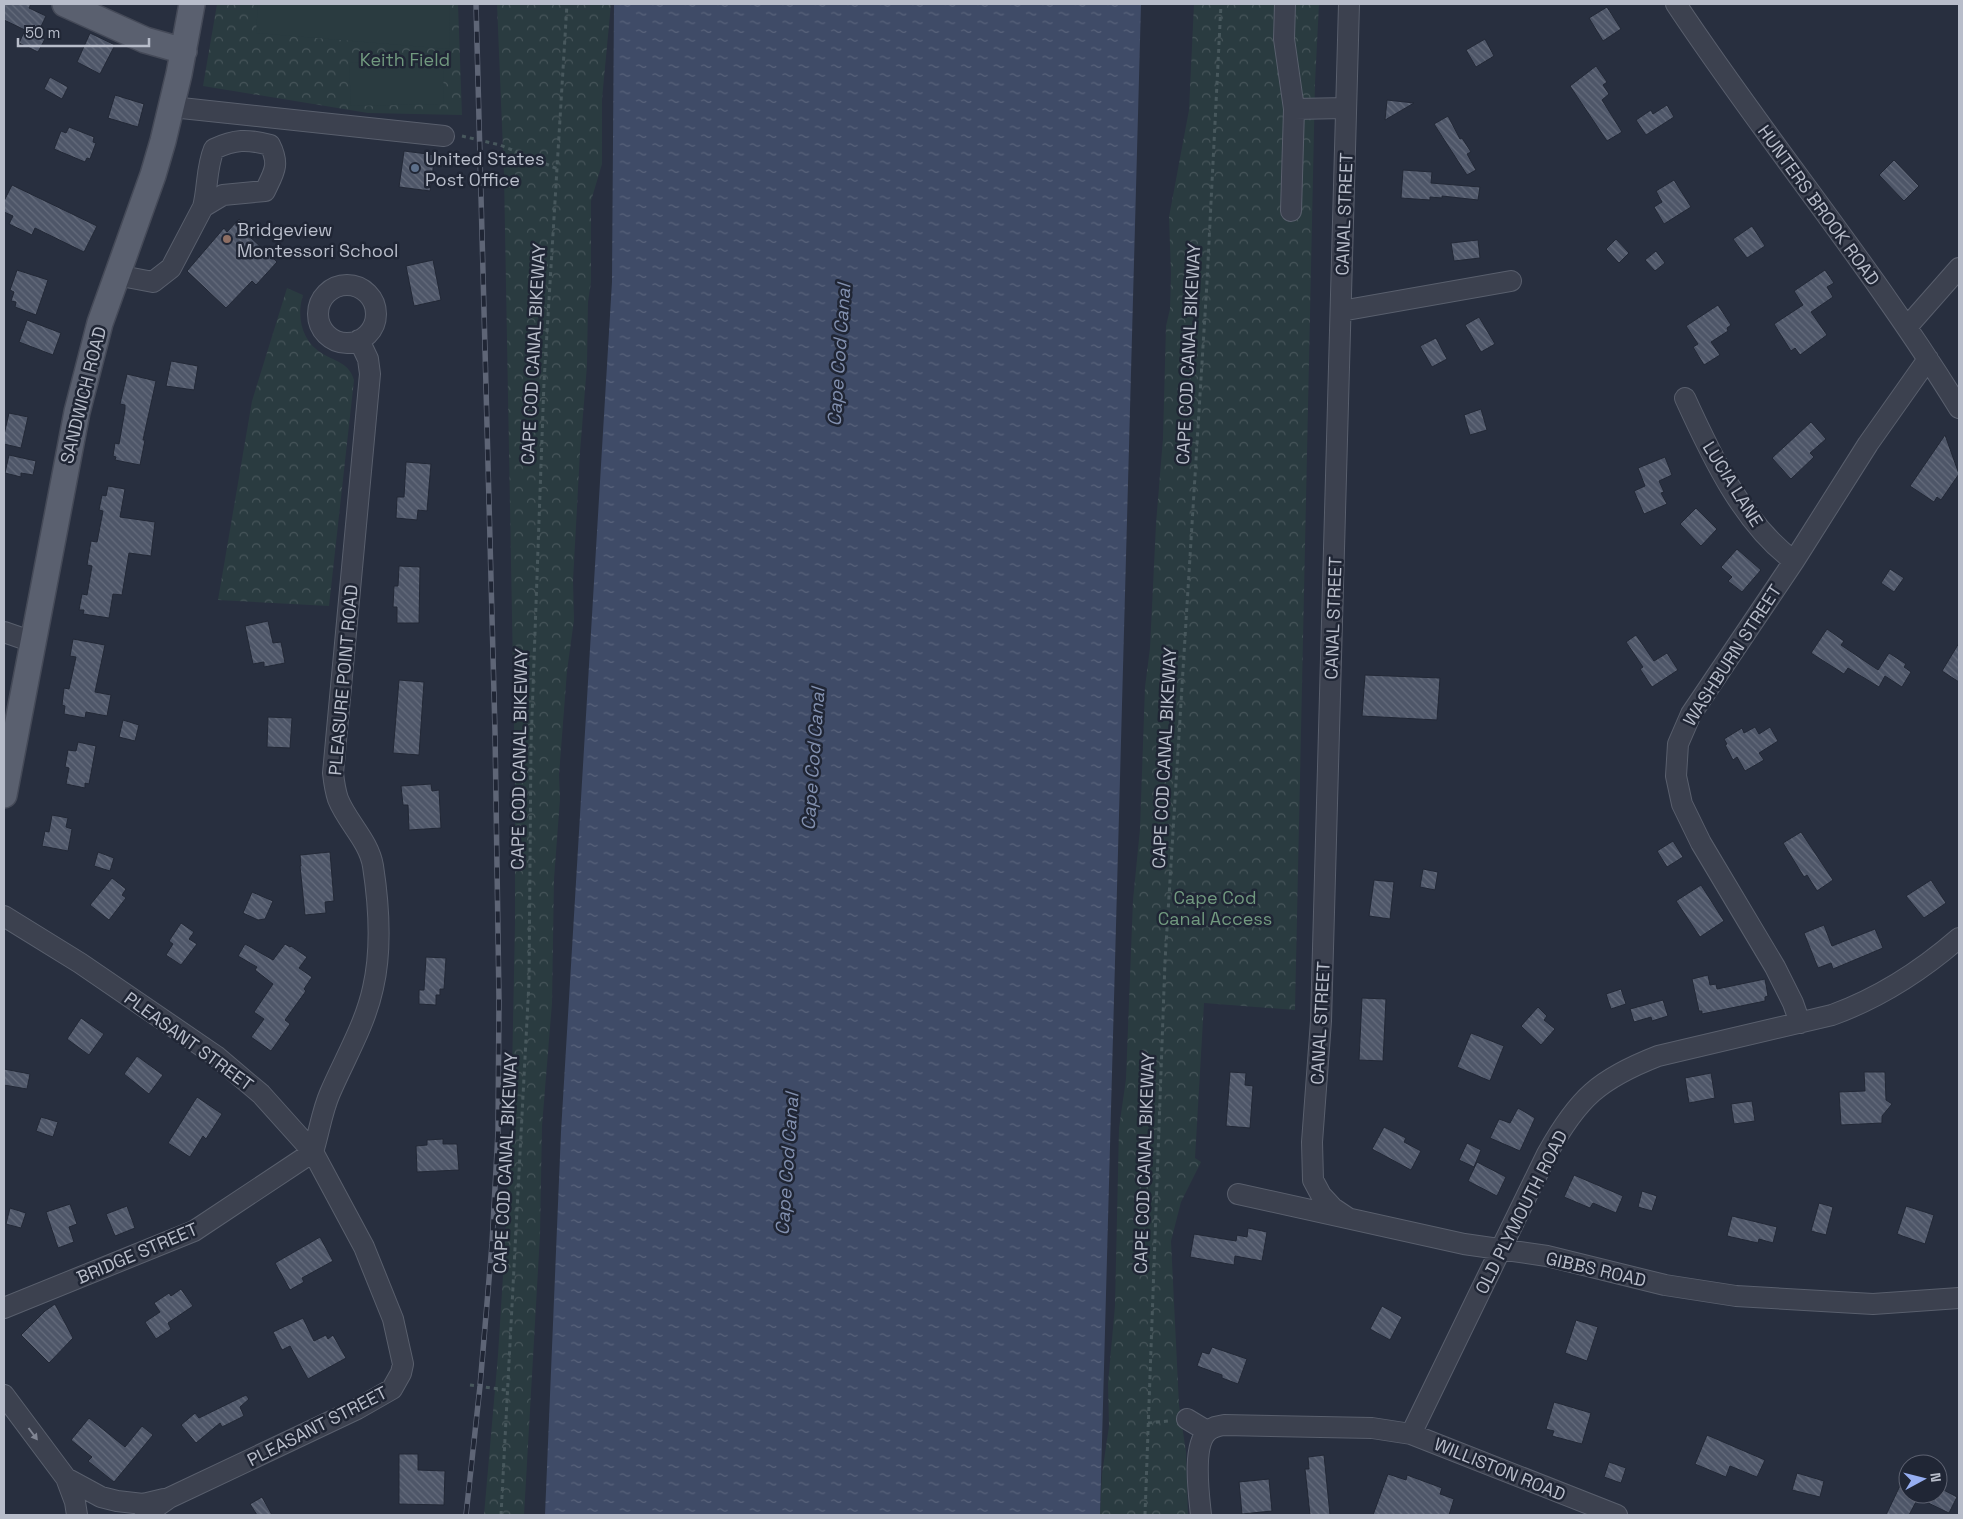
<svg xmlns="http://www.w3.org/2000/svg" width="1963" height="1519" viewBox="0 0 1963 1519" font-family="'Space Grotesk',sans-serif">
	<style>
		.park { fill: url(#park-crowns) }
		.pitch { fill: #2a3b40 }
		.water { fill: url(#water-ripples) }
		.building { fill: url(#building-back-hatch); stroke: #222836 }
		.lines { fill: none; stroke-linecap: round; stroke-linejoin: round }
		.minor-casing { stroke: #595f6d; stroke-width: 22 }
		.major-casing { stroke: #454a58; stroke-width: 28 }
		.path { stroke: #48585d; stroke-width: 3; stroke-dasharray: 4 4; stroke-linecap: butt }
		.minor { stroke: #3c414f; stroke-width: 20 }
		.major { stroke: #5a606f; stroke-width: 25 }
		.rail-casing { stroke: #5e6576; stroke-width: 5.5 }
		.rail { stroke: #202635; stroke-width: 4; stroke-dasharray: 11; stroke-linecap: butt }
		.oneway { fill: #808593 }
		.service-dot { fill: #5c6f8a; stroke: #202635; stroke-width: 2 }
		.education-dot { fill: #8d6e63; stroke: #202635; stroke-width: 2 }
		.labels { text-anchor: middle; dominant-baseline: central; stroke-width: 5; stroke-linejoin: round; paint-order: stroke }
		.park-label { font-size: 18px; fill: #71997f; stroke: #202635 }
		.poi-label { font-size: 18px; fill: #b8bdca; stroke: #202635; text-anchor: start }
		.street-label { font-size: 18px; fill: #b8bdca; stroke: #202635 }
		.water-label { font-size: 19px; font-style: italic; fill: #8290af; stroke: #202635 }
	</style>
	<defs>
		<pattern id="park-crowns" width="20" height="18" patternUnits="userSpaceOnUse" patternTransform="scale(1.25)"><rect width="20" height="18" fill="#2a3b40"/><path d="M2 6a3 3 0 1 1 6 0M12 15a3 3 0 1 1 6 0" fill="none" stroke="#47555a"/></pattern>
		<pattern id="water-ripples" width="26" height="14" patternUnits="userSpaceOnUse" patternTransform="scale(1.25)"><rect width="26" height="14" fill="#3f4b67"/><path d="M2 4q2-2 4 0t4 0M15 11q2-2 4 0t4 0" fill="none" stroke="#59637b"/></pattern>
		<pattern id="building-back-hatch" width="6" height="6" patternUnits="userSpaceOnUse" patternTransform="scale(1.25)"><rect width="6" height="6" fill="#4e5668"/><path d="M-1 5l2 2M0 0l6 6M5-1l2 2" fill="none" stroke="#656c7c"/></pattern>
	</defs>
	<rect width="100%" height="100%" fill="#282f3f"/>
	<path class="park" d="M 217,4 L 458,4 L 462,115 L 368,113 L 203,86 Z
		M 497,4 L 611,4 L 602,99 L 602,164 L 591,201 L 591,282 L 588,302 L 587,365 L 580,452 L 573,581 L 574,620 L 567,671 L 559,775 L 560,799 L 554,879 L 552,1003 L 542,1126 L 540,1235 L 524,1515 L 484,1515 L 498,1355 L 505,1244 L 512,1073 L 515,924 L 515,782 L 504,175 Z
		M 1194,4 L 1319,4 L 1315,83 L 1295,1010 L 1204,1003 L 1195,1158 L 1201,1162 L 1181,1202 L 1171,1241 L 1179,1405 L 1186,1452 L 1188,1515 L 1100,1515 L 1102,1474 L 1109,1426 L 1108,1383 L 1115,1306 L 1119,1128 L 1126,1079 L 1133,900 L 1140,829 L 1145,687 L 1150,648 L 1156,524 L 1163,438 L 1166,326 L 1170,309 L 1171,273 L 1169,217 L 1189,110 Z
		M 287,288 L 303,295 C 296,317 302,342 323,354 C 337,362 349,363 354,380 L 329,606 L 218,600 L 252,401 Z"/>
	<path class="pitch" d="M 258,4 L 450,4 L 449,49 L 256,33 Z
		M 443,61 L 444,104 L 351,106 L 349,63 Z"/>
	<path class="water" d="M 614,4 L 1141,4 L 1100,1515 L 545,1515 L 561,1132 L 612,282 Z"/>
	<path class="building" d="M 4,4 L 31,4 L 29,8 L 46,16 L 37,35 L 45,39 L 38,52 L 19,43 L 25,30 L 4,20 Z
		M 1607,7 L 1621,29 L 1603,41 L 1589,18 Z
		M 90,33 L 115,45 L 100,74 L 77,62 Z
		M 1485,39 L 1494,56 L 1476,67 L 1466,50 Z
		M 1596,66 L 1607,82 L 1603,85 L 1609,94 L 1602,100 L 1622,132 L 1607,141 L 1570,86 Z
		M 50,77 L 68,87 L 62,99 L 44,89 Z
		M 115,95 L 144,104 L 138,127 L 108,118 Z
		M 1387,100 L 1414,103 L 1385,120 Z
		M 1667,105 L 1674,117 L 1646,135 L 1636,120 L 1651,110 L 1653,114 Z
		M 1448,116 L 1460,139 L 1462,138 L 1471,152 L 1467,154 L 1476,170 L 1467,175 L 1434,124 Z
		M 69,127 L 94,137 L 93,142 L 96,143 L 90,159 L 87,158 L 85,162 L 54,149 L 61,131 L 66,133 Z
		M 404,151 L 435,155 L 430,191 L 399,187 Z
		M 1894,160 L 1919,186 L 1904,201 L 1879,175 Z
		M 1403,170 L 1432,172 L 1431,183 L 1480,187 L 1478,200 L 1442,196 L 1442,198 L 1430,197 L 1430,200 L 1401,198 Z
		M 1674,180 L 1691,207 L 1664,224 L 1654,207 L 1662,202 L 1656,191 Z
		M 12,185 L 97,226 L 84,252 L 35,228 L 32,235 L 9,224 L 13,216 L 4,212 L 4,201 Z
		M 239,219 L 253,232 L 249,236 L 277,262 L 256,285 L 252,281 L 226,308 L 187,271 L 224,228 L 227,232 Z
		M 1752,226 L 1765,246 L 1747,258 L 1733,239 Z
		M 1616,239 L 1629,253 L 1619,263 L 1606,249 Z
		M 1478,240 L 1480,258 L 1454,261 L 1451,243 Z
		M 1656,251 L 1665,263 L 1655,271 L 1645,260 Z
		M 433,260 L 441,300 L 414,306 L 406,266 Z
		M 17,270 L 48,280 L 36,315 L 15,307 L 16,302 L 11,301 L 14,292 L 10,290 Z
		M 1825,270 L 1834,283 L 1827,287 L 1833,297 L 1811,312 L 1827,335 L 1800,355 L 1795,348 L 1791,351 L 1774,324 L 1803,305 L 1794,291 Z
		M 1718,305 L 1731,325 L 1727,328 L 1728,331 L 1711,342 L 1720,355 L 1704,365 L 1693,347 L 1698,344 L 1686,326 Z
		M 1479,317 L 1495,344 L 1481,352 L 1465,325 Z
		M 27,320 L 61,333 L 53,355 L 19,342 Z
		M 1436,338 L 1447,359 L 1432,367 L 1420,346 Z
		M 171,361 L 198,366 L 194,390 L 166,386 Z
		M 127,374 L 156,381 L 143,440 L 145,440 L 140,465 L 115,460 L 116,457 L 113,456 L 115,443 L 119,444 L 125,410 L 125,405 L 120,404 Z
		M 1481,409 L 1487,430 L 1470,435 L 1464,415 Z
		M 9,413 L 28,417 L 21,448 L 4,444 L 4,435 Z
		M 1811,422 L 1826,439 L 1810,453 L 1814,457 L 1791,479 L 1772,458 Z
		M 1945,435 L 1959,474 L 1941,500 L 1937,497 L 1934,502 L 1910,486 Z
		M 9,455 L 36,461 L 33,475 L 21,473 L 21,477 L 5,473 Z
		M 1665,457 L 1672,475 L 1659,481 L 1664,492 L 1661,493 L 1667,504 L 1644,514 L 1634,491 L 1645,486 L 1638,468 Z
		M 406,462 L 431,464 L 427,511 L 418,510 L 417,520 L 396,518 L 397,497 L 404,497 Z
		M 108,486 L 125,489 L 120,517 L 155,522 L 151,556 L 129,553 L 122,595 L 113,594 L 109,618 L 83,614 L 84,610 L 79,610 L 82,594 L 87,595 L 92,566 L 87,565 L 91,541 L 97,542 L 103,511 L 99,510 L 102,495 L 106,496 Z
		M 1696,508 L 1717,529 L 1701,546 L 1680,524 Z
		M 1737,549 L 1761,570 L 1742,592 L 1728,581 L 1732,577 L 1721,567 Z
		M 399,566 L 420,567 L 419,623 L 397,623 L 397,607 L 393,607 L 394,586 L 398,586 Z
		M 1890,569 L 1904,578 L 1894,592 L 1881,583 Z
		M 268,621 L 273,643 L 281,642 L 285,663 L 264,667 L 264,662 L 253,664 L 245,626 Z
		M 1827,629 L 1844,641 L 1841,645 L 1878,670 L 1889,653 L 1906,664 L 1904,667 L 1911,672 L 1902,687 L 1885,676 L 1879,687 L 1848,668 L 1844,674 L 1811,653 Z
		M 1636,635 L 1654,661 L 1667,653 L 1678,670 L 1652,687 L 1640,669 L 1643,667 L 1626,642 Z
		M 73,639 L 105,645 L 95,692 L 111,695 L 107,716 L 86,712 L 85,718 L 64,714 L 65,706 L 62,705 L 64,688 L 69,689 L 76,657 L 70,656 Z
		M 1959,643 L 1959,682 L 1942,671 Z
		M 1365,675 L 1440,678 L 1437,720 L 1362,716 Z
		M 399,680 L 424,682 L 419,755 L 393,753 Z
		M 268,717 L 292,718 L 290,748 L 267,747 Z
		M 123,720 L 139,725 L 135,741 L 119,737 Z
		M 1755,727 L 1759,734 L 1770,727 L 1778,741 L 1759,753 L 1764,760 L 1745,771 L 1737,757 L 1733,760 L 1725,745 L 1727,744 L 1724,739 L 1742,728 L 1744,733 Z
		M 78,742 L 96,746 L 89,784 L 85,783 L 85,788 L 66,784 L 69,768 L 65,767 L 68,750 L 76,751 Z
		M 431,784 L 432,791 L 439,790 L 441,828 L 409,830 L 408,805 L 403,805 L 401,786 Z
		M 52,815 L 68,818 L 66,827 L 72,829 L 68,851 L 42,846 L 45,831 L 49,832 Z
		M 1801,832 L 1833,880 L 1817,891 L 1807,875 L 1804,877 L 1783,843 Z
		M 1673,841 L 1683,857 L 1667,867 L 1657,851 Z
		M 98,852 L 114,858 L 110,871 L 94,866 Z
		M 330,852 L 334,901 L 325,902 L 326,913 L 305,915 L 300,866 L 301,866 L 300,855 Z
		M 1423,869 L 1438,872 L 1435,890 L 1420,887 Z
		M 112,878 L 126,889 L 122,895 L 126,898 L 109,920 L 90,905 Z
		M 1374,880 L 1394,882 L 1390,919 L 1369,916 Z
		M 1931,880 L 1946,903 L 1924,918 L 1906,896 Z
		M 1701,885 L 1724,921 L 1700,937 L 1676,901 Z
		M 252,892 L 273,901 L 265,919 L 258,920 L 243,913 Z
		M 181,923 L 194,932 L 189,939 L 197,944 L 181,965 L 166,955 L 173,944 L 169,941 Z
		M 1824,925 L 1832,946 L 1875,929 L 1883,948 L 1833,969 L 1831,963 L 1818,968 L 1804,933 Z
		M 245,944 L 273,960 L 285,944 L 290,947 L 291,946 L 307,957 L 299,968 L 312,977 L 304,989 L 306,991 L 285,1020 L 290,1024 L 271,1051 L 251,1037 L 264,1019 L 254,1012 L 273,984 L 255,970 L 257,967 L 238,956 Z
		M 426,957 L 446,958 L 444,989 L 440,989 L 440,995 L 436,995 L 436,1005 L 419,1004 L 419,990 L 424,990 Z
		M 1708,975 L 1710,985 L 1716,984 L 1717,989 L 1765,979 L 1768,996 L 1765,997 L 1765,1001 L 1702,1014 L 1702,1011 L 1699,1011 L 1692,979 Z
		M 1621,989 L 1626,1004 L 1611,1009 L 1606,994 Z
		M 1362,998 L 1386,999 L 1383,1061 L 1359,1060 Z
		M 1663,1000 L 1668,1016 L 1652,1021 L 1651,1017 L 1634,1022 L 1630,1009 Z
		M 1538,1007 L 1547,1016 L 1544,1020 L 1555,1029 L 1541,1045 L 1521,1026 Z
		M 81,1018 L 104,1034 L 89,1055 L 67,1039 Z
		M 1471,1033 L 1504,1046 L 1490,1081 L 1457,1067 Z
		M 137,1056 L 163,1075 L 149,1094 L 124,1074 Z
		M 4,1069 L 30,1074 L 27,1089 L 4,1085 Z
		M 1230,1072 L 1246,1073 L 1245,1085 L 1253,1086 L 1250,1128 L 1226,1126 Z
		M 1864,1072 L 1885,1072 L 1886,1100 L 1892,1104 L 1882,1116 L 1882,1123 L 1841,1125 L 1839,1092 L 1865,1091 Z
		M 1711,1073 L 1715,1098 L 1689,1103 L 1685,1078 Z
		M 197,1097 L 222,1114 L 206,1139 L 203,1136 L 190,1157 L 168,1143 Z
		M 1752,1101 L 1755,1121 L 1734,1124 L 1731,1104 Z
		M 1518,1108 L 1535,1118 L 1520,1151 L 1490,1138 L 1499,1119 L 1510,1123 Z
		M 41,1117 L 58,1122 L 53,1137 L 36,1131 Z
		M 1384,1127 L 1406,1138 L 1404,1142 L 1421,1151 L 1411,1170 L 1372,1149 Z
		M 443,1139 L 443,1144 L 457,1144 L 459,1170 L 417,1172 L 416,1146 L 427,1145 L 427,1140 Z
		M 1467,1143 L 1481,1150 L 1474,1167 L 1459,1160 Z
		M 1477,1162 L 1506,1177 L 1497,1196 L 1468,1181 Z
		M 1574,1175 L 1623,1196 L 1616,1213 L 1593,1203 L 1590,1208 L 1564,1197 Z
		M 1642,1191 L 1657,1196 L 1652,1211 L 1638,1207 Z
		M 1819,1203 L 1833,1207 L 1826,1235 L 1811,1231 Z
		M 70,1204 L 77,1224 L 69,1227 L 74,1242 L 58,1248 L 46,1212 Z
		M 127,1206 L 135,1228 L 115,1236 L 106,1214 Z
		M 1906,1206 L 1934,1215 L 1925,1244 L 1897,1234 Z
		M 10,1208 L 26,1213 L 21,1228 L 6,1224 Z
		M 1732,1216 L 1777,1227 L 1773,1243 L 1759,1239 L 1758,1243 L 1727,1236 Z
		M 1248,1228 L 1267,1232 L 1262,1261 L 1235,1256 L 1234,1265 L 1190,1257 L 1194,1234 L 1236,1241 L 1237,1235 L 1247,1237 Z
		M 320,1237 L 333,1261 L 302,1278 L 304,1282 L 290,1290 L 275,1263 Z
		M 181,1289 L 193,1306 L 168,1323 L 171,1329 L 156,1339 L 145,1322 L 160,1312 L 154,1303 L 169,1293 L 171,1296 Z
		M 55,1304 L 73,1338 L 49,1363 L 21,1335 L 45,1311 Z
		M 1382,1306 L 1402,1317 L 1390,1340 L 1370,1329 Z
		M 303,1318 L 314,1341 L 326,1335 L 328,1339 L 333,1335 L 346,1358 L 308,1379 L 290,1346 L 282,1350 L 273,1332 Z
		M 1576,1320 L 1598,1327 L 1587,1361 L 1565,1353 Z
		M 1212,1347 L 1247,1359 L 1238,1384 L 1222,1378 L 1222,1375 L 1197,1366 L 1202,1352 L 1209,1354 Z
		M 246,1395 L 249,1399 L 240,1407 L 244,1416 L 222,1427 L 220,1423 L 196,1443 L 181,1425 L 195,1413 L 199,1418 Z
		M 1554,1402 L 1591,1413 L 1582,1444 L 1552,1436 L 1554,1431 L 1546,1429 Z
		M 89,1418 L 125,1447 L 142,1426 L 153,1435 L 114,1482 L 88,1461 L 92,1457 L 71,1440 Z
		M 1707,1435 L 1765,1460 L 1757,1477 L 1730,1466 L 1726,1477 L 1695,1464 Z
		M 399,1454 L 418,1454 L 418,1470 L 445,1471 L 444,1505 L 399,1504 Z
		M 1324,1455 L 1330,1515 L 1310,1515 L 1305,1469 L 1309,1469 L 1308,1457 Z
		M 1609,1462 L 1626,1468 L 1621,1483 L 1604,1477 Z
		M 1908,1469 L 1908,1494 L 1938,1494 L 1938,1487 L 1957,1497 L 1949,1513 L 1918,1498 L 1909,1515 L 1886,1515 Z
		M 1797,1473 L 1824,1481 L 1820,1497 L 1792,1490 Z
		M 1388,1474 L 1406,1480 L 1407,1475 L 1442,1488 L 1440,1494 L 1454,1499 L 1449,1515 L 1373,1515 Z
		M 1269,1479 L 1272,1511 L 1242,1514 L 1239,1482 Z
		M 262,1497 L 272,1515 L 257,1515 L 250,1504 Z"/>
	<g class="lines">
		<g class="minor-casing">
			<path id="minor" d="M 1285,4 L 1284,39 L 1294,109
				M 1676,4 C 1767,141 1873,268 1959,408
				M 172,107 L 444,136
				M 1291,211 L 1294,109 L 1346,108
				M 116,275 L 153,282 L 171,268 L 203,207 L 223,195 L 265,191 C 274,172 280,165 270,145 C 247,139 235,139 214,149 C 206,168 208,188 203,207
				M318 314a29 29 0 1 1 58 0a29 29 0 1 1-58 0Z
				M 1341,311 L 1511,281
				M 1907,327 L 1959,268
				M 1685,398 C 1711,455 1743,524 1794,561
				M 4,632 L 33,642
				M 4,916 L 80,963 L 216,1056 L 261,1094 L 313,1152 L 364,1247 L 393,1319 L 403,1364 L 401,1373 L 392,1389 L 357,1409 L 169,1498 L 145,1515
				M 1800,1023 L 1793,1003 L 1775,967 L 1701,843 L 1682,804 L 1676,776 L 1678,744 L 1691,714 L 1794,561 L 1868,444 L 1928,359
				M 1238,1194 L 1464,1244 L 1547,1256 L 1665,1285 L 1736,1296 L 1873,1304 L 1959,1298
				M 1348,1218 L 1333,1208 L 1321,1195 L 1313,1180 L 1312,1142 L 1321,1021 L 1349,4
				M 4,1308 L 194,1231 L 313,1152 C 319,1133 322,1111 330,1093 C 345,1058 365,1025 373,988 C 382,949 379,905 373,866 C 369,841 347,822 338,799 C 335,790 334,782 333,773 L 370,374 L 368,359 L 359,340
				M 4,1395 L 66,1478 L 101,1497 L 117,1501 L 143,1504 L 164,1499
				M 1187,1419 L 1207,1431
				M 1411,1434 L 1547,1154 C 1578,1098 1599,1079 1658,1056 L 1832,1015 C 1879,998 1921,971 1959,938
				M 66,1478 L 75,1502 L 77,1515
				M 1201,1515 C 1199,1495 1192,1447 1207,1432 C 1212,1427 1218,1426 1224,1425 L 1372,1428 L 1411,1434 L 1617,1515"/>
		</g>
		<g class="major-casing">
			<path id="major" d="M 65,4 L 145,40 L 184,51
				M 4,795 L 77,412 L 100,323 L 153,175 L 163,141 L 179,74 L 192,4"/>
		</g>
		<path class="path" d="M 462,136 L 500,145 L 558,169
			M 470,1385 L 506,1390
			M 1148,1423 L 1169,1421
			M 501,1515 L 529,982 L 531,744 L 544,382 L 567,4
			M 1145,1515 L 1165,961 L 1207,282 L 1221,4"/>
		<use href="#minor" class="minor"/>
		<use href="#major" class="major"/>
		<g class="rail-casing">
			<path id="rail" d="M 466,1515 L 480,1386 L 492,1244 L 498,1132 L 499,1000 L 495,732 L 476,4"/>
		</g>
		<use href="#rail" class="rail"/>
	</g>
	<defs><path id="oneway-solid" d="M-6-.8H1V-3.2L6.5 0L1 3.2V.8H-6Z" transform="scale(1.25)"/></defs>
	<use class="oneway" href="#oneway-solid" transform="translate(33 1434) rotate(53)"/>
	<circle class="service-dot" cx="415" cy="168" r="5"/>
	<circle class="education-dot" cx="227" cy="239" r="5"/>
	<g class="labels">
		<g class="park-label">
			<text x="405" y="59">Keith Field</text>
			<text x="1215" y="897">Cape Cod<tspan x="1215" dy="21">Canal Access</tspan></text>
		</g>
		<g class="poi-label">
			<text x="425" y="158">United States<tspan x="425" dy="21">Post Office</tspan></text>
			<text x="237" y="229">Bridgeview<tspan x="237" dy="21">Montessori School</tspan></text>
		</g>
		<g class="street-label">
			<text transform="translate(1819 205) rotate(54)">HUNTERS BROOK ROAD</text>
			<text transform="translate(1344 214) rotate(-88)">CANAL STREET</text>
			<text transform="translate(533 354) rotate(-87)">CAPE COD CANAL BIKEWAY</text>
			<text transform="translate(1188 354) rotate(-87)">CAPE COD CANAL BIKEWAY</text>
			<text transform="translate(83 395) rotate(-76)">SANDWICH ROAD</text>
			<text transform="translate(1733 484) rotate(58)">LUCIA LANE</text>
			<text transform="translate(1333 618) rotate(-88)">CANAL STREET</text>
			<text transform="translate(1732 655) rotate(-57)">WASHBURN STREET</text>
			<text transform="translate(343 680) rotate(-85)">PLEASURE POINT ROAD</text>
			<text transform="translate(1164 758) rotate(-87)">CAPE COD CANAL BIKEWAY</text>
			<text transform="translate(519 759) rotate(-89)">CAPE COD CANAL BIKEWAY</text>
			<text transform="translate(1320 1023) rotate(-87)">CANAL STREET</text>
			<text transform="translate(189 1041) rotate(36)">PLEASANT STREET</text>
			<text transform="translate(505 1163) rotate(-87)">CAPE COD CANAL BIKEWAY</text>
			<text transform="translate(1144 1163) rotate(-88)">CAPE COD CANAL BIKEWAY</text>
			<text transform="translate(1521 1212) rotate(-63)">OLD PLYMOUTH ROAD</text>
			<text transform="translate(137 1253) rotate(-23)">BRIDGE STREET</text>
			<text transform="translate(1596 1269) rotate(13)">GIBBS ROAD</text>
			<text transform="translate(317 1426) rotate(-27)">PLEASANT STREET</text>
			<text transform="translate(1500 1469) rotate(22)">WILLISTON ROAD</text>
		</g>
		<g class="water-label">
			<text transform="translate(839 355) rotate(-86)">Cape Cod Canal</text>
			<text transform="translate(813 759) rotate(-86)">Cape Cod Canal</text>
			<text transform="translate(787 1164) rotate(-86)">Cape Cod Canal</text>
		</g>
	</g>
	<rect width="1963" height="1519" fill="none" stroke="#b8bdca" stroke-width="10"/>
	<g transform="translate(1923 1479) rotate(83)"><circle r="24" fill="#202635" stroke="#5d6271"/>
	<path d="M0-4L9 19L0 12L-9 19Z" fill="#96aef1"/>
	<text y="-8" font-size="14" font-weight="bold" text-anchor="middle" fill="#b8bdca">N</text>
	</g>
	<path d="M18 38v8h131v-8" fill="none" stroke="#b8bdca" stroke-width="2.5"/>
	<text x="25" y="38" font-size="15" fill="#b8bdca" stroke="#202635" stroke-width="4" paint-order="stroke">50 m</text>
</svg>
